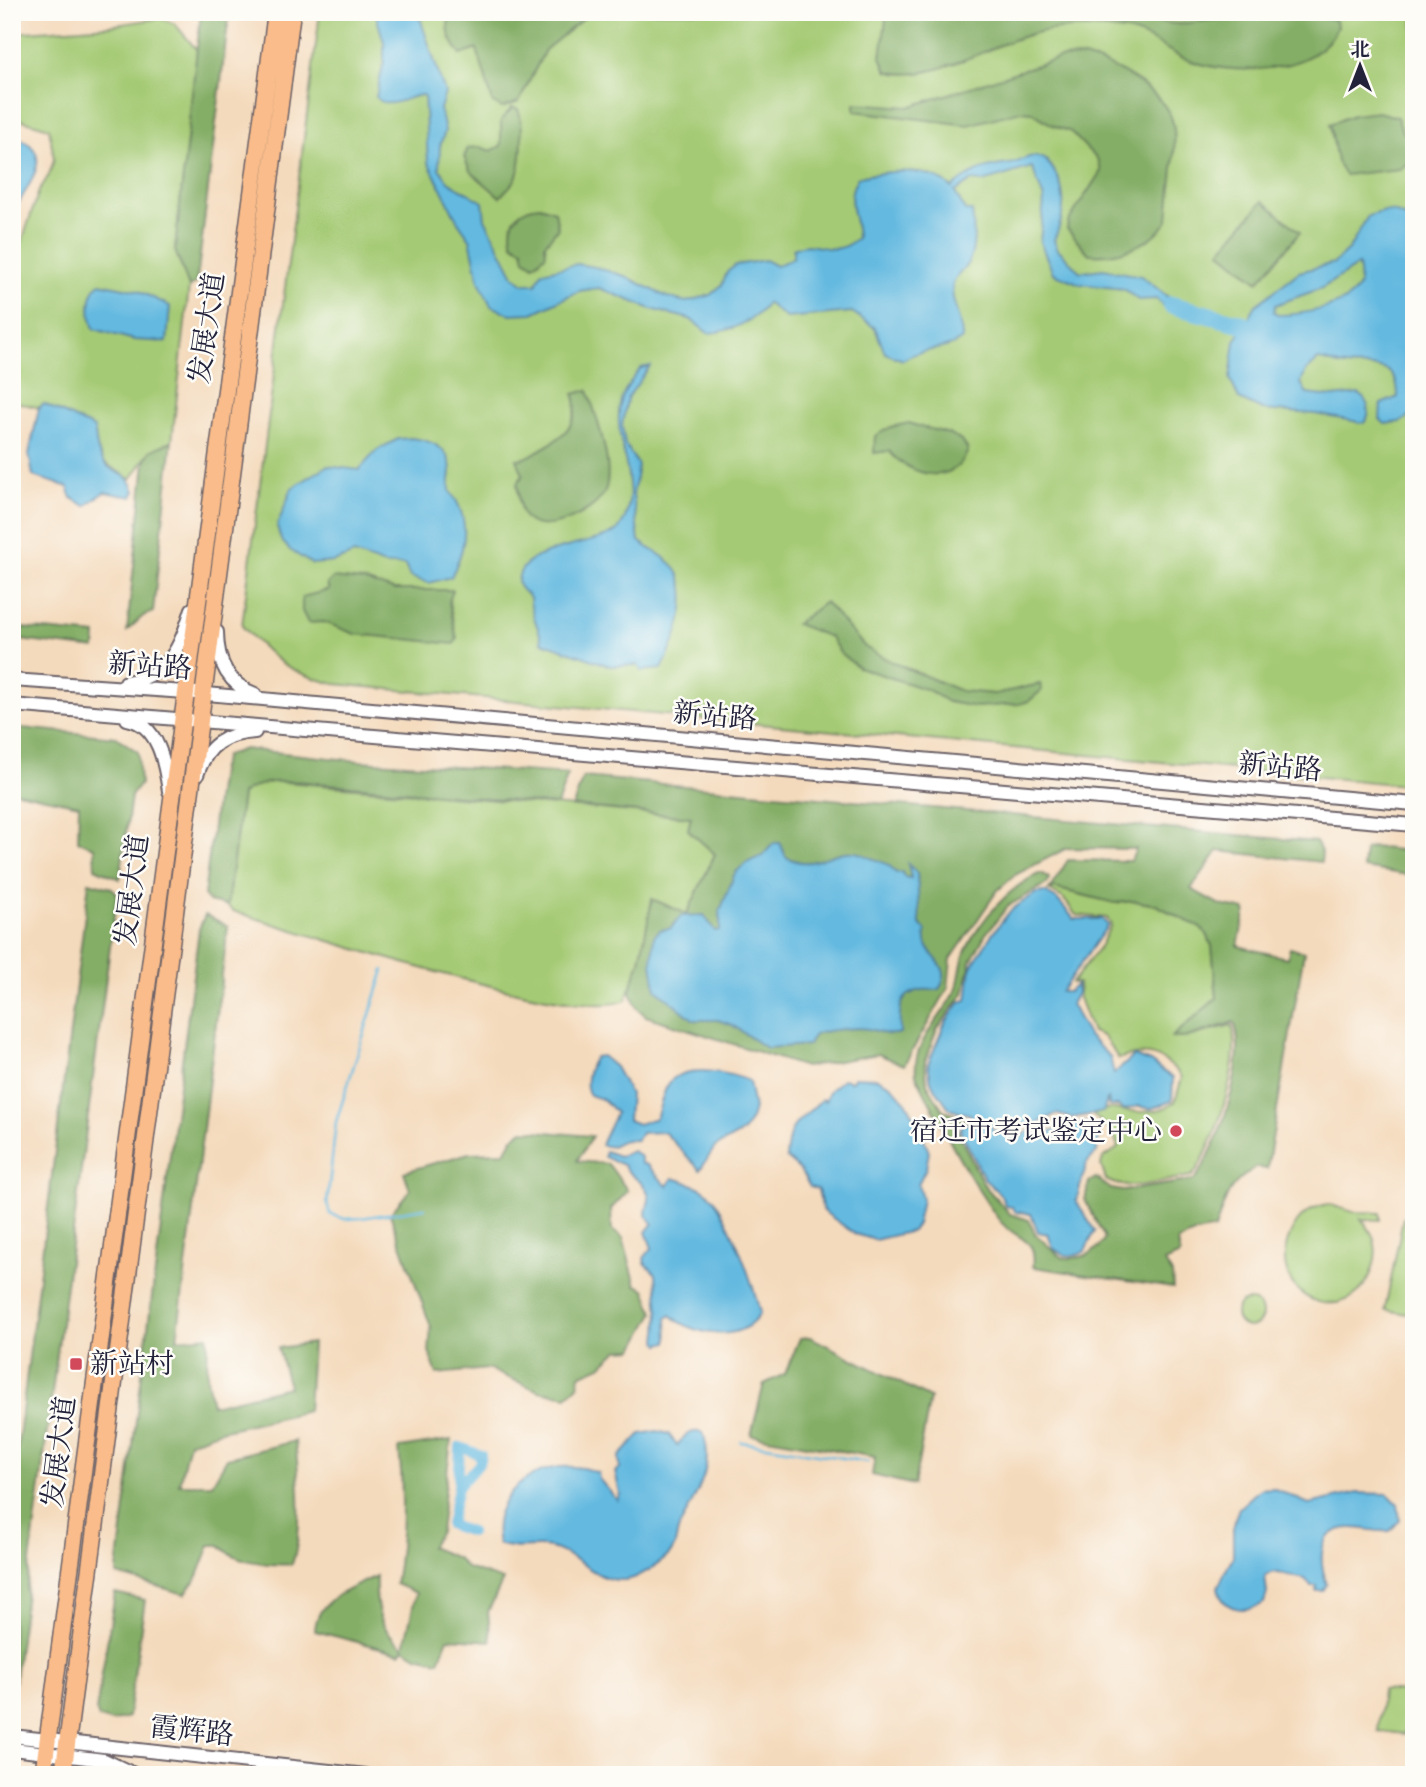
<svg xmlns="http://www.w3.org/2000/svg" width="1426" height="1787" viewBox="0 0 1426 1787" font-family="Alegreya,'Noto Serif SC',serif">
	<style>
		.green { fill: #a5ca75; stroke: #647658; stroke-width: 2 }
		.forest { fill: #84ae66; stroke: #536850; stroke-width: 2 }
		.water { fill: #64b9e0; stroke: #436e8e; stroke-width: 2; fill-rule: evenodd }
		.lines { fill: none; stroke-linecap: round; stroke-linejoin: round }
		.stream { stroke: #64b9e0; stroke-width: 2.5 }
		.canal { stroke: #64b9e0; stroke-width: 10 }
		.river { stroke: #64b9e0; stroke-width: 18 }
		.tertiary-casing { stroke: #6c6268; stroke-width: 16 }
		.primary-casing { stroke: #6c6268; stroke-width: 19 }
		.tertiary { stroke: #fff; stroke-width: 12 }
		.primary { stroke: #f9bc8a; stroke-width: 16 }
		.poi-dot { fill: #d1495b; stroke: #fdfcf7; stroke-width: 2.5 }
		.labels { text-anchor: middle; dominant-baseline: central; stroke-width: 5; stroke-linejoin: round; paint-order: stroke }
		.street-label { font-size: 28px; fill: #22223b; stroke: #fdfcf7 }
		.poi-label { font-size: 28px; fill: #22223b; stroke: #fdfcf7; text-anchor: end }
	</style>
	<rect width="100%" height="100%" fill="#fdfcf7"/>
	<filter id="ink" filterUnits="userSpaceOnUse"><feTurbulence type="fractalNoise" baseFrequency=".0143" numOctaves="2"/><feDisplacementMap in="SourceGraphic" scale="14" xChannelSelector="R" yChannelSelector="G"/><feConvolveMatrix kernelMatrix="1 2 1 2 8 2 1 2 1" color-interpolation-filters="sRGB"/></filter>
	<filter id="wash" filterUnits="userSpaceOnUse"><feTurbulence type="fractalNoise" baseFrequency=".00686" numOctaves="4" result="noise"/><feDisplacementMap in="SourceGraphic" scale="28" xChannelSelector="R" yChannelSelector="G"/><feGaussianBlur stdDeviation="1.57" result="paint"/><feColorMatrix in="noise" values="0 0 0 0 0 0 0 0 0 0 0 0 0 0 0 0 0 1.4 0 .05"/><feComposite in="paint" operator="in"/></filter>
	<g filter="url(#wash)">
		<rect width="100%" height="100%" fill="#f4dabc"/>
		<path class="green" d="M 320,12 L 1414,12 L 1414,786 L 335,684 C 287,672 275,661 242,626 Z
			M 161,18 L 175,24 L 197,50 L 175,250 L 189,287 L 172,441 L 150,451 L 131,479 L 103,462 L 96,446 L 44,404 L 39,408 L 12,401 L 12,271 L 39,191 L 49,175 L 54,159 L 49,128 L 12,117 L 12,33 L 109,26 Z
			M 274,781 L 691,817 L 688,830 L 715,854 L 687,914 L 653,900 L 640,961 L 626,1000 C 582,1025 294,930 233,911 L 227,906 L 242,794 L 253,786 Z
			M 1054,888 L 1115,903 L 1135,901 L 1156,905 L 1199,927 L 1207,934 L 1212,946 L 1217,998 L 1172,1037 L 1184,1038 L 1232,1025 C 1242,1060 1215,1148 1192,1176 C 1164,1179 1133,1194 1106,1180 L 1101,1165 L 1103,1158 L 1118,1148 C 1115,1132 1103,1123 1090,1113 C 1097,1112 1108,1108 1114,1109 C 1131,1113 1159,1115 1175,1102 L 1182,1077 C 1165,1055 1145,1049 1119,1059 L 1103,1036 L 1092,1032 L 1079,998 L 1078,983 L 1072,983 L 1101,945 L 1111,925 L 1107,918 L 1076,915 L 1063,898 L 1049,890 Z
			M 1328,1204 L 1353,1212 L 1380,1213 L 1380,1220 L 1361,1219 C 1375,1233 1379,1249 1373,1268 C 1350,1336 1261,1296 1291,1233 C 1298,1217 1311,1207 1328,1204 Z
			M 1403,1218 L 1414,1220 L 1414,1315 L 1385,1310 Z
			M1236 1314a13 13 0 1 1 26 0a13 13 0 1 1-26 0Z
			M 1382,1690 L 1406,1692 L 1409,1698 L 1405,1734 L 1378,1731 Z"/>
		<path class="forest" d="M 201,12 L 226,12 L 229,15 L 198,272 L 196,283 L 189,287 L 175,250 Z
			M 451,12 L 586,12 L 584,18 L 545,50 L 519,102 L 502,108 L 493,103 L 477,49 L 461,55 C 451,42 444,29 451,12 Z
			M 887,12 L 1126,19 L 1179,24 L 1275,12 L 1330,18 L 1336,21 L 1337,27 C 1317,76 1230,76 1188,60 C 1168,52 1147,34 1125,31 C 1098,27 1062,26 1035,33 C 993,43 929,85 887,71 L 881,57 Z
			M 1084,57 C 1112,64 1165,91 1173,123 C 1178,143 1169,198 1168,221 C 1151,245 1118,257 1089,254 L 1067,229 L 1068,222 L 1101,171 L 1098,160 L 1071,132 L 1052,125 L 1032,112 L 1021,111 L 968,125 L 855,111 L 855,103 L 909,107 L 1059,58 Z
			M 512,108 L 518,109 C 524,123 523,166 515,180 C 511,186 504,192 500,197 L 470,171 L 464,157 L 468,148 L 480,147 L 491,151 L 501,146 L 501,120 Z
			M 1378,112 L 1397,117 L 1403,132 L 1411,137 L 1409,162 L 1400,169 L 1345,175 L 1337,162 L 1330,124 L 1353,115 Z
			M 1263,201 L 1300,232 L 1258,282 L 1220,251 Z
			M 540,206 L 555,211 L 558,228 L 545,244 L 546,254 L 534,265 L 525,259 L 523,249 L 513,244 C 506,222 519,207 540,206 Z
			M 588,390 C 595,415 615,465 605,491 C 597,512 545,536 527,520 C 518,513 519,494 517,484 L 523,475 L 517,459 C 529,459 533,453 543,448 C 565,436 581,421 574,394 Z
			M 909,423 C 928,431 959,430 968,450 C 955,488 909,476 889,451 L 874,453 L 875,436 L 891,427 Z
			M 172,441 L 153,612 L 143,616 L 127,631 L 145,462 L 150,451 Z
			M 333,578 L 364,581 L 394,590 L 453,590 L 449,602 L 457,639 L 454,644 L 355,634 L 324,622 L 308,623 L 302,611 L 302,597 L 329,590 L 327,584 Z
			M 825,602 L 865,647 L 890,661 L 961,691 L 995,694 L 1040,684 L 1042,690 L 1029,701 L 1019,704 L 976,707 L 948,702 L 928,690 L 858,667 L 841,654 L 830,637 L 796,624 Z
			M 12,627 L 96,635 L 95,649 L 12,639 Z
			M 12,727 L 116,737 L 138,752 L 140,784 L 131,796 L 120,879 L 95,868 L 94,847 L 78,841 L 79,805 L 12,791 Z
			M 244,749 L 359,761 L 568,774 L 557,805 L 306,782 C 282,781 262,779 242,794 L 227,906 L 209,902 L 204,895 L 220,771 L 225,756 Z
			M 583,777 L 1316,842 L 1322,853 L 1321,862 L 1218,851 L 1191,889 L 1220,905 L 1246,910 L 1238,946 L 1287,958 L 1290,948 L 1304,952 L 1267,1169 L 1256,1167 C 1225,1188 1227,1196 1215,1229 L 1196,1233 L 1178,1241 L 1180,1255 L 1165,1262 L 1172,1274 L 1173,1288 L 1033,1267 C 1038,1235 1015,1241 999,1220 C 966,1175 942,1126 916,1075 C 912,1040 943,1019 956,990 C 961,977 960,961 967,948 C 981,919 1011,885 1041,873 L 1049,878 L 1048,883 L 1008,906 L 985,935 L 971,961 L 964,993 L 937,1029 L 925,1061 L 927,1084 L 943,1110 L 969,1121 L 959,1122 L 956,1128 L 984,1185 L 1010,1214 L 1029,1220 L 1035,1234 L 1061,1257 C 1079,1260 1095,1256 1105,1238 L 1085,1200 L 1089,1182 L 1096,1178 L 1111,1189 L 1123,1191 L 1194,1180 C 1218,1150 1249,1059 1234,1022 L 1184,1038 L 1172,1037 L 1217,998 L 1212,946 L 1207,934 L 1199,927 L 1156,905 L 1135,901 L 1115,903 L 1054,888 L 1049,890 L 1068,860 L 1131,861 L 1136,849 L 1067,848 L 1015,875 L 997,891 L 951,959 L 948,988 L 904,1065 L 878,1054 L 805,1067 L 646,1016 L 637,1008 L 630,990 L 640,961 L 652,899 L 687,914 L 715,854 L 688,830 L 691,817 L 573,806 Z
			M 1373,847 L 1414,852 L 1414,876 L 1363,868 L 1365,850 Z
			M 89,882 L 112,888 L 117,893 L 12,1701 L 12,1491 Z
			M 205,915 L 228,926 L 177,1339 L 208,1336 L 207,1378 L 212,1405 L 289,1387 L 278,1348 L 312,1343 L 308,1411 L 220,1431 L 189,1442 L 179,1484 L 212,1484 L 227,1458 L 295,1441 C 299,1476 304,1531 292,1564 C 269,1566 234,1562 220,1545 L 210,1545 L 198,1576 L 185,1594 L 117,1575 L 117,1569 L 199,929 Z
			M 523,1130 L 592,1136 L 577,1161 L 608,1164 L 628,1191 L 611,1209 L 612,1230 L 623,1238 L 636,1285 L 645,1289 L 654,1313 L 634,1349 L 618,1350 L 601,1366 L 580,1375 L 578,1386 L 567,1396 L 539,1391 L 488,1369 L 437,1374 L 429,1352 L 431,1327 L 390,1214 L 410,1190 L 404,1172 L 469,1153 L 505,1152 L 513,1138 Z
			M 810,1337 L 930,1398 L 914,1485 L 872,1475 L 875,1457 L 751,1435 L 764,1384 L 785,1374 L 800,1338 Z
			M 451,1440 L 440,1532 L 430,1547 L 457,1558 L 466,1568 L 503,1580 L 488,1612 L 491,1641 L 448,1638 L 439,1661 L 417,1656 L 404,1648 L 400,1653 L 315,1631 C 316,1598 350,1590 376,1576 C 375,1607 378,1629 404,1647 L 416,1593 L 395,1584 C 403,1539 404,1493 399,1448 Z
			M 115,1593 L 145,1600 L 128,1717 L 112,1722 L 99,1718 L 96,1711 Z"/>
		<path class="water" d="M 375,12 L 412,12 L 420,18 L 445,93 L 440,109 L 445,131 L 440,146 L 439,168 L 448,181 L 483,202 L 485,219 L 514,276 L 523,284 L 536,284 L 542,272 L 577,264 L 595,267 L 625,276 L 667,297 L 686,302 L 710,295 L 722,285 L 727,272 L 736,265 L 765,260 L 776,266 L 793,258 L 793,249 C 816,236 831,262 857,238 C 856,215 844,199 858,177 C 889,171 928,165 952,188 C 970,172 985,167 1009,164 C 1023,162 1030,151 1046,160 C 1068,185 1067,211 1054,240 L 1057,248 L 1080,272 L 1103,269 L 1141,276 L 1172,300 L 1170,308 L 1164,308 L 1157,299 L 1138,300 L 1124,289 L 1080,284 L 1053,273 L 1040,242 L 1044,199 L 1032,167 L 983,182 L 971,181 L 955,192 L 965,211 L 972,211 C 974,226 976,247 969,261 C 965,269 955,276 953,284 C 949,300 963,321 962,339 C 947,352 921,347 903,360 L 885,353 L 875,328 L 852,312 L 786,318 L 767,303 C 756,321 729,332 708,333 L 690,319 L 651,309 L 599,288 L 579,291 L 533,313 L 510,314 L 491,306 L 479,281 L 470,239 L 458,222 L 428,162 L 424,95 C 408,95 388,112 376,97 L 384,61 L 384,42 Z
			M 12,135 C 63,153 23,187 12,217 Z
			M 1384,211 L 1394,212 L 1414,221 L 1414,414 L 1400,422 L 1385,424 L 1380,419 L 1381,404 L 1398,397 C 1398,359 1371,369 1345,366 C 1335,365 1328,361 1318,360 L 1306,371 L 1301,383 L 1307,394 L 1333,397 L 1359,394 C 1369,402 1372,413 1364,423 L 1315,414 L 1262,410 L 1239,399 L 1230,379 L 1235,341 L 1256,305 L 1299,272 L 1334,263 L 1349,249 L 1368,216 ZM 1358,265 C 1359,272 1361,281 1358,287 C 1349,308 1297,315 1277,315 L 1274,312 L 1275,305 L 1322,288 Z
			M 100,283 L 139,291 L 170,306 L 167,342 L 134,340 L 94,329 C 89,314 87,294 100,283 Z
			M 650,366 L 627,399 L 622,425 L 625,444 L 638,465 L 633,495 L 639,541 C 650,550 667,556 675,568 C 695,595 675,643 662,669 L 641,671 L 638,665 L 610,666 L 542,642 C 539,627 530,613 530,598 C 526,592 518,589 518,582 C 519,542 608,548 621,526 C 645,485 610,442 621,400 C 624,389 634,377 641,368 Z
			M 44,404 L 94,428 C 97,440 95,450 103,461 C 114,477 127,468 135,491 L 132,497 L 104,492 L 86,506 L 72,498 L 68,487 L 33,476 L 29,454 L 39,408 Z
			M 411,438 C 432,440 452,449 451,473 C 450,479 449,484 450,490 C 451,495 456,498 458,504 C 470,530 463,553 451,577 L 429,583 L 410,577 L 405,565 L 385,565 L 354,554 L 334,562 L 312,564 L 290,550 L 281,540 L 277,526 L 292,488 L 327,466 L 359,470 L 377,450 L 398,439 Z
			M 774,843 L 780,843 L 786,857 C 815,872 827,850 854,852 C 860,852 867,857 874,859 C 885,863 888,863 896,873 L 902,872 L 904,877 L 911,878 L 908,864 L 917,873 L 920,924 L 926,931 C 921,959 957,963 939,989 C 932,991 928,989 921,990 C 896,995 900,1013 900,1033 C 887,1037 880,1031 868,1029 C 859,1027 819,1030 813,1036 C 811,1039 810,1042 808,1045 L 766,1048 L 732,1025 L 718,1020 L 694,1020 L 656,989 L 652,963 L 654,936 L 660,930 L 671,928 L 681,916 L 704,915 L 715,931 L 720,930 L 720,911 L 735,873 L 746,863 L 762,856 Z
			M 1045,892 L 1057,899 L 1074,919 L 1102,919 L 1108,925 L 1061,992 L 1068,992 L 1076,985 L 1077,993 L 1071,1004 L 1088,1036 L 1110,1057 L 1114,1074 L 1134,1056 L 1150,1062 L 1173,1078 L 1172,1101 L 1150,1109 L 1139,1106 L 1123,1110 L 1118,1106 L 1109,1106 L 1108,1098 L 1103,1112 L 1072,1118 L 1056,1114 L 1036,1124 L 991,1125 L 993,1130 L 1020,1137 L 1032,1129 C 1052,1138 1071,1122 1091,1122 L 1099,1133 L 1097,1152 L 1087,1163 L 1076,1201 L 1095,1231 L 1085,1251 C 1074,1259 1062,1255 1053,1248 L 1048,1234 L 1038,1232 L 1031,1214 L 1016,1212 L 1012,1207 L 1006,1206 L 1000,1194 L 985,1180 L 960,1130 L 963,1124 L 974,1124 L 975,1120 L 971,1115 L 949,1108 L 931,1082 L 928,1064 L 945,1023 L 960,1002 L 967,1000 L 971,967 L 992,934 L 1011,910 L 1036,893 Z
			M 602,1056 L 615,1067 L 630,1094 L 628,1120 L 638,1124 L 656,1118 C 661,1106 663,1086 674,1078 C 693,1065 730,1073 749,1081 L 754,1109 L 751,1119 L 743,1132 L 715,1147 L 700,1170 L 664,1132 L 641,1133 L 637,1140 C 633,1141 629,1139 626,1140 C 615,1141 613,1151 601,1144 L 616,1113 L 604,1100 L 590,1095 C 583,1086 588,1067 595,1057 Z
			M 854,1077 L 877,1078 L 891,1085 L 907,1103 L 920,1128 L 929,1152 L 926,1168 L 918,1184 L 922,1199 L 917,1224 L 912,1231 L 875,1240 L 855,1234 L 823,1211 L 818,1190 L 810,1187 L 800,1170 L 786,1158 C 789,1119 798,1124 822,1099 L 825,1101 L 830,1090 L 843,1079 L 852,1081 Z
			M 605,1151 L 619,1156 L 633,1151 L 641,1157 L 641,1164 L 646,1164 L 667,1186 L 673,1178 C 685,1182 699,1185 708,1193 C 728,1211 754,1286 760,1313 C 744,1344 692,1336 671,1315 L 667,1318 L 668,1342 L 660,1344 L 657,1340 C 661,1315 657,1299 656,1274 L 645,1263 L 644,1258 L 652,1248 L 646,1232 L 653,1223 L 646,1215 C 646,1208 649,1203 649,1198 C 648,1182 629,1177 623,1165 L 604,1157 Z
			M 657,1431 L 669,1434 L 677,1446 C 683,1436 690,1429 703,1433 C 716,1469 694,1496 679,1528 C 676,1534 677,1543 673,1549 C 668,1560 636,1580 624,1580 C 595,1582 577,1554 551,1548 C 532,1544 519,1552 498,1544 C 486,1489 550,1451 598,1473 L 599,1479 L 617,1500 L 620,1494 L 615,1472 L 620,1468 L 619,1457 L 641,1434 Z
			M 1273,1488 L 1309,1504 L 1357,1493 L 1388,1494 L 1398,1504 L 1400,1520 L 1390,1531 C 1375,1533 1364,1527 1350,1528 C 1316,1530 1319,1562 1327,1584 L 1323,1591 L 1316,1591 L 1317,1586 L 1311,1586 L 1305,1579 L 1273,1572 L 1265,1576 L 1267,1593 L 1264,1603 C 1246,1613 1222,1612 1218,1587 L 1233,1556 L 1233,1524 L 1239,1508 L 1260,1489 Z"/>
		<g class="lines">
			<path class="stream" d="M 384,970 L 336,1122 L 327,1204 L 330,1214 L 345,1219 L 361,1218 L 425,1208
				M 741,1442 L 868,1462"/>
			<path class="canal" d="M 458,1487 L 479,1464 L 481,1455 L 460,1447 L 458,1487 L 450,1525 L 471,1532"/>
			<path class="river" d="M 1171,305 L 1243,324"/>
		</g>
	</g>
	<g filter="url(#ink)">
		<g class="lines">
			<g class="tertiary-casing">
				<path id="tertiary" d="M 217,632 C 217,661 227,684 255,694
					M 12,680 L 185,692 L 1414,804
					M 126,682 C 169,677 180,647 192,609
					M 12,705 L 1414,825
					M 127,719 C 159,724 165,765 169,791
					M 197,775 C 207,745 224,734 255,732
					M 12,1736 L 366,1775
					M 12,1749 L 104,1760 L 136,1775"/>
			</g>
			<g class="primary-casing">
				<path id="primary" d="M 43,1775 L 276,12
					M 63,1775 L 292,12"/>
			</g>
			<use href="#tertiary" class="tertiary"/>
			<use href="#primary" class="primary"/>
		</g>
	</g>
	<g class="poi-dot">
		<circle cx="1176" cy="1131" r="7"/>
		<rect x="69" y="1357" width="14" height="14" rx="3.5"/>
	</g>
	<g class="labels">
		<g class="street-label">
			<text transform="translate(207 328) rotate(-82)">发展大道</text>
			<text transform="translate(150 666) rotate(4)">新站路</text>
			<text transform="translate(715 716) rotate(5)">新站路</text>
			<text transform="translate(1280 767) rotate(5)">新站路</text>
			<text transform="translate(132 890) rotate(-83)">发展大道</text>
			<text transform="translate(59 1452) rotate(-83)">发展大道</text>
			<text transform="translate(192 1731) rotate(6)">霞辉路</text>
		</g>
		<g class="poi-label">
			<text x="1162" y="1131">宿迁市考试鉴定中心</text>
			<text x="90" y="1364" text-anchor="start">新站村</text>
		</g>
	</g>
	<rect width="1426" height="1787" fill="none" stroke="#fdfcf7" stroke-width="42"/>
	<g transform="translate(1360 66)" stroke="#fdfcf7" stroke-width="5" paint-order="stroke">
	<path d="M0-5L12 26L0 18L-12 26Z" fill="#22223b"/>
	<text y="-10" font-size="19" font-weight="bold" text-anchor="middle" fill="#22223b">北</text>
	</g>
</svg>
